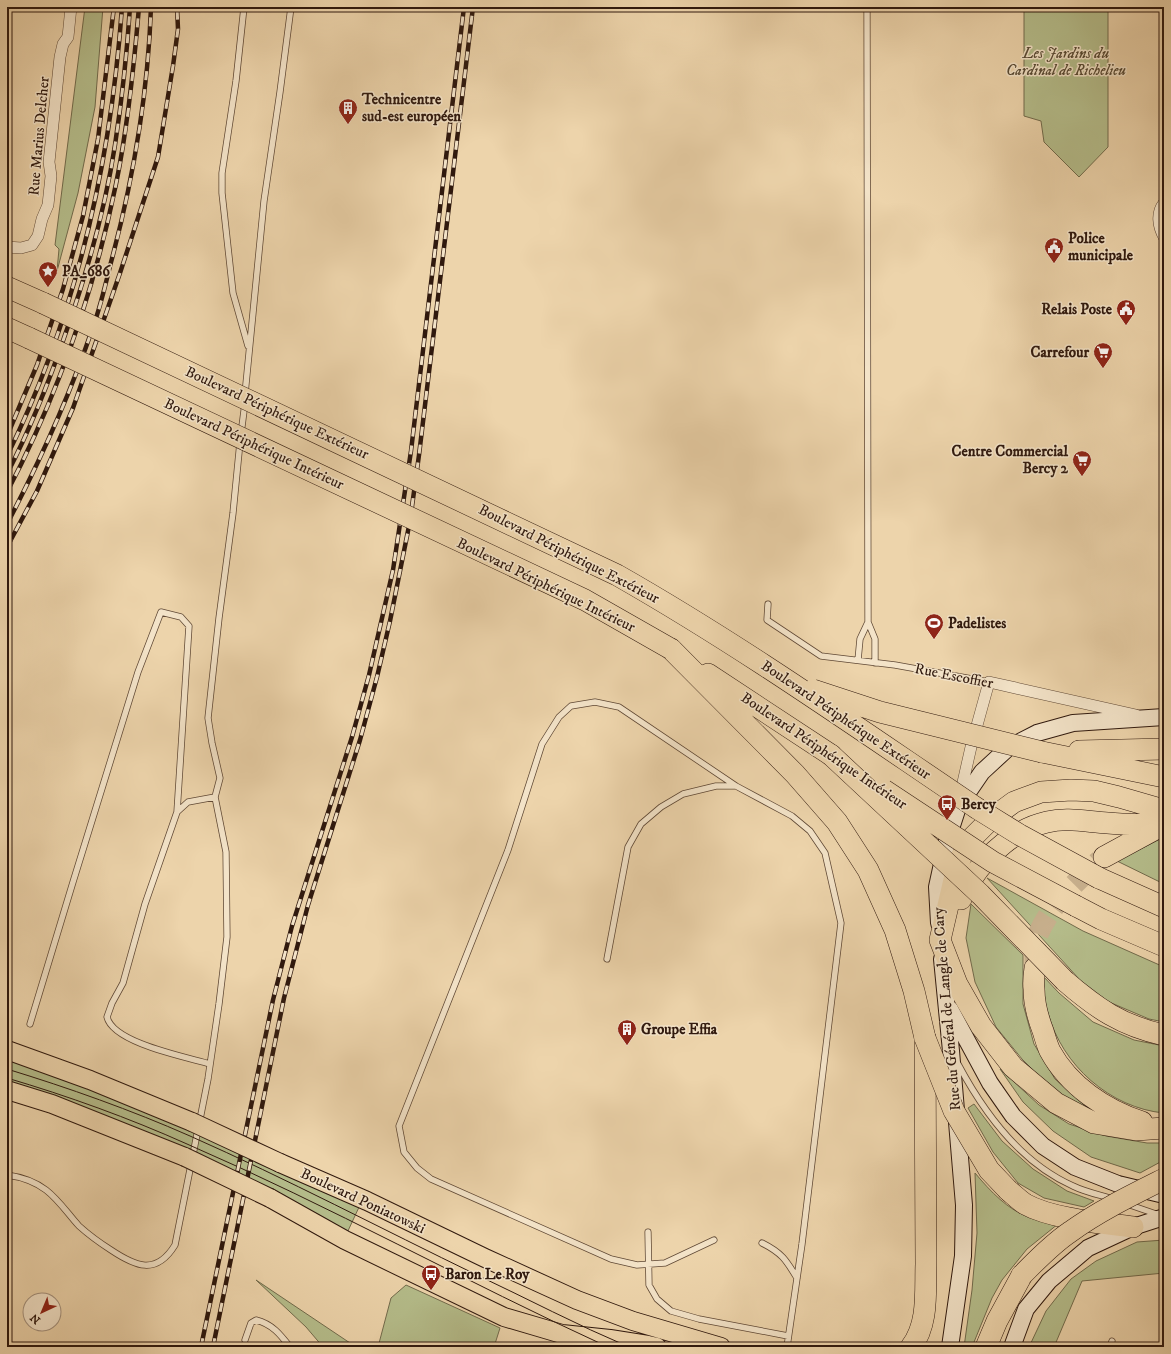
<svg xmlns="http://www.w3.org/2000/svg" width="1171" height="1354" viewBox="0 0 1171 1354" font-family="'IM FELL DW Pica',serif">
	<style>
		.green { fill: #b5bd8b; stroke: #726b4c }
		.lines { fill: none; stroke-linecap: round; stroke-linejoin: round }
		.highway-tunnel { stroke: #c7af8c; stroke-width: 21; stroke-dasharray: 21 10; stroke-linecap: butt }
		.lane-casing { stroke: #5f4835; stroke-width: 7 }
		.street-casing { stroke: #5f4835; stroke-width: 12 }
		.secondary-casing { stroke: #30190e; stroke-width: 18 }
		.primary-casing { stroke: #30190e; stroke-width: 20 }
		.highway-casing { stroke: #30190e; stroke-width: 22 }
		.lane { stroke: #f3e3c8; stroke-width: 5.5 }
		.street { stroke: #f3e3c8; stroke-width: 11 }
		.secondary { stroke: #f3e3c8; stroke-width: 16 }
		.primary { stroke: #edd4ab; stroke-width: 18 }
		.highway { stroke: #edd4ab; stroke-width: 21 }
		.tram { stroke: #30190e; stroke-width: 1 }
		.rail-casing { stroke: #30190e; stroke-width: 4.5 }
		.rail { stroke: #f3e3c8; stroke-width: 3; stroke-dasharray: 9; stroke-linecap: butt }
		.primary-bridge-casing { stroke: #30190e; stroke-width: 20; stroke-linecap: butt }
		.highway-bridge-casing { stroke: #30190e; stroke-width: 22; stroke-linecap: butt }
		.primary-bridge { stroke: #edd4ab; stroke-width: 18 }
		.highway-bridge { stroke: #edd4ab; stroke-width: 21 }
		.labels { text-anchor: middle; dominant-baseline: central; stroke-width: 3; stroke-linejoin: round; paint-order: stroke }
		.park-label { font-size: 15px; font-style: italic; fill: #584a34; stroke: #f3e3c8 }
		.poi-label { font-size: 15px; font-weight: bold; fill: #30190e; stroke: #f3e3c8; text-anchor: start }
		.street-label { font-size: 15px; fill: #30190e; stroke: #f3e3c8 }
	</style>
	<rect width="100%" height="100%" fill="#edd4ab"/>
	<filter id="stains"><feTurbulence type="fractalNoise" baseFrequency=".005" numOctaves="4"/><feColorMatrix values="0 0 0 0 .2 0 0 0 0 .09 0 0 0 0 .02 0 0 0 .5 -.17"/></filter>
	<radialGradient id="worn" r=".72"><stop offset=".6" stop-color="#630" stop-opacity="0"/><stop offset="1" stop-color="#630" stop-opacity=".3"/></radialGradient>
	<path class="green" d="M 85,7 L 103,7 L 95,107 L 78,193 L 57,271 L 59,249 L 55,245 Z
		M 1024,7 L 1108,7 L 1108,147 L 1079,177 L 1044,142 L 1041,121 L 1024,116 Z
		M 1164,837 L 1164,884 L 1117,861 Z
		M 987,878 L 1083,931 L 1164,967 L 1164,1022 L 1149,1019 L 1109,1002 L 1080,980 Z
		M 971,904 L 1023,955 L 1023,1004 L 1034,1044 L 1055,1079 L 1093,1113 L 1052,1089 L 1022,1059 L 996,1027 L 975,982 L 966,938 Z
		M 1043,976 L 1059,993 L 1093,1022 L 1134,1040 L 1164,1046 L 1164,1113 C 1110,1108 1062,1065 1048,1013 C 1044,1001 1044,988 1043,976 Z
		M 7,1058 L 97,1089 L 360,1205 L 347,1233 L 7,1083 Z
		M 1000,1069 L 1039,1105 L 1069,1124 L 1106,1136 L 1147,1143 L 1164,1143 L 1164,1160 L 1140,1173 L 1091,1157 L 1053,1131 L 1023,1102 Z
		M 974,1104 L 1002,1141 L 1033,1169 L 1067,1191 L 1094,1201 L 1084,1207 L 1044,1198 L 1018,1183 L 993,1152 L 968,1108 Z
		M 975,1173 C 991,1192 1007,1209 1030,1218 C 1039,1221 1049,1222 1058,1224 L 1027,1249 L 1002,1280 L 992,1298 L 972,1347 L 964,1347 L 972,1290 L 977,1233 Z
		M 1164,1240 L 1164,1273 L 1082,1281 L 1054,1347 L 1029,1347 L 1046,1311 L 1071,1279 L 1096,1261 L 1137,1242 Z
		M 256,1280 L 356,1347 L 323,1347 L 306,1327 Z
		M 406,1285 L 500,1328 L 494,1347 L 378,1347 L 391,1298 Z"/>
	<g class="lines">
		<path class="highway-tunnel" d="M 1035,965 C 1035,956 1034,944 1037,937 C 1049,906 1076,882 1100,860"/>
		<g class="lane-casing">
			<path id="lane" d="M 244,7 L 236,81 L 222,173 L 222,193 L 233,293 L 248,346
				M 867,7 L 868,622 L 875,639 L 875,663
				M 245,394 L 264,201 L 280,92 L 291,7
				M 241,434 L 245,403
				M 768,604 L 767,620 L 821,656 L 895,665 L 989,682
				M 858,660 L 860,639 L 868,622
				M 607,959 L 628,847 L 641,824 L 661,807 L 683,794 L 716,786 L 736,786 L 792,816 L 810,831 L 825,853 L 841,923 L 802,1244 L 787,1347
				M 30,1024 L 73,882 L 138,672 L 161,612 L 181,617 L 189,626 L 177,812
				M 210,1064 C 186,1057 113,1043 107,1017 L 112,1003 L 123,983 L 145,904 L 177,812 L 188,802 L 215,797
				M 958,1064 C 984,1113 1021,1163 1073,1186 C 1085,1192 1100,1195 1113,1199
				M 7,1175 C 22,1177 34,1181 46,1190 C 59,1200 68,1214 79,1226 C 89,1235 100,1243 111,1250 C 135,1266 156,1276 175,1245 L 208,1079 L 219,1004 L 227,937 L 226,852 L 215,797 L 220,778 L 212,743 L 208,718 L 219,618 L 233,513 L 240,442
				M 1127,1204 L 1159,1215
				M 648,1232 L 649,1285 L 657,1299 L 671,1311 L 699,1319 L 788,1336
				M 714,1240 L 665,1263 L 637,1265 L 611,1259 L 431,1179 L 417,1168 L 404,1152 L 399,1126 L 508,850 L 542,744 L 559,717 L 571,706 L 595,702 L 619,707 L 736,786
				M 762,1243 C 782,1253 786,1260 797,1278
				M 245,1340 L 251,1323 L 256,1320 C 272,1324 280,1334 290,1347
				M 1110,1347 L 1112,1341"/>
		</g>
		<g class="street-casing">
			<path id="street" d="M 1164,203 C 1156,213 1158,226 1164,237
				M 7,247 L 21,248 L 32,245 L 38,236 L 42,219 L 48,205 L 51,176 L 49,162 L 60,57 L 63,44 L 68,37 L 71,7
				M 959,800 L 971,747 L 989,682 L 1136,715"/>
		</g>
		<g class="secondary-casing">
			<path id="secondary" d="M 939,923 L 937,887 L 947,841 L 958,807 L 982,772 L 1008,748 L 1037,733 L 1073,723 L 1164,717
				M 942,959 L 951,1051 L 964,1205 L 963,1256 L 950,1347
				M 950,1009 L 990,1083 L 1013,1116 L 1043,1146 L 1075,1167 L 1118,1184 L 1164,1195
				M 1012,1347 L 1026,1309 L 1049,1281 L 1088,1248 L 1133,1227 L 1164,1217"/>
		</g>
		<g class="primary-casing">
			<path id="primary" d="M 7,1050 L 90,1080 L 192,1122
				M 7,1090 L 52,1104 L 185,1157
				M 280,1163 L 367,1201 L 485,1258 L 577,1300 L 633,1321 L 721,1347
				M 270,1198 L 345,1240 L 504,1317 L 562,1334 L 610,1339 L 648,1345 L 657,1347"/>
		</g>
		<g class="highway-casing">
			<path id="highway" d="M 7,287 L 43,303
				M 7,328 L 29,338
				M 671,649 L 795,774 L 837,822 L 868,870 L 895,930 L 914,991 L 925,1038 L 926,1264 C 925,1291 929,1324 911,1347
				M 708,674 L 831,755
				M 1079,751 L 1164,749
				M 1042,752 L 1164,777
				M 1164,810 L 1119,797 L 1094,791 L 1071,790 L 1041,792 L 1014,802 L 991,819 L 971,839 L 958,863 L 940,940 L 957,984 L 981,1026 L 1013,1067 L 1056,1103 L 1094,1123 L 1136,1130 L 1164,1128
				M 1104,857 L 1161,826
				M 1099,878 L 1164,907
				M 961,899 C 964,892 967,886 971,880 C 988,853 1016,829 1047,822 C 1067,817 1088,822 1108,823 C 1126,825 1145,824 1163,825
				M 1076,906 L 1101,919 L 1164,946
				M 1035,968 C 1034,975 1033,982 1034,989 C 1034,1003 1038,1018 1043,1031 C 1045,1037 1047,1045 1050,1051 C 1069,1086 1105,1110 1142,1122
				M 1065,981 C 1096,1008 1122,1026 1164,1035
				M 1008,1190 C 1014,1195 1019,1200 1025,1204 C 1052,1219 1102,1223 1133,1227
				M 986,1347 L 997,1321 L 1022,1275"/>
		</g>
		<use href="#lane" class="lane"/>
		<use href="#street" class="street"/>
		<use href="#secondary" class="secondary"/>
		<use href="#primary" class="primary"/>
		<use href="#highway" class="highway"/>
		<path class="tram" d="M 7,1069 C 69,1088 131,1110 190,1136 C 287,1179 382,1229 477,1275 C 528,1299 577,1325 629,1347
			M 7,1078 C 68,1096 129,1118 187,1144 C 330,1206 466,1282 608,1347"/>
		<g class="rail-casing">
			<path id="rail" d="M 7,436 L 37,365 L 63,289 L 83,216 L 98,139 L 114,7
				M 7,456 C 76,316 111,162 122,7
				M 7,474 C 30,429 49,382 65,335 C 87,273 105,210 115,145 C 122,99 127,53 130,7
				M 7,492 C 58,395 94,291 116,184 C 128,126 134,66 139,7
				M 7,524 C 40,461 70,395 93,327 C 100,308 105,287 110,266 C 133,181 148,95 151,7
				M 7,547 L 37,491 L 73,408 L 120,273 L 158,157 L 173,66 L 178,29 L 177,7
				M 201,1347 L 273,1000 L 292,926 L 352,737 L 369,675 L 393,570 L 411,451 L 464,7
				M 213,1347 L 284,998 L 308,905 L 360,740 L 377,677 L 390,621 L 410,521 L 419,455 L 473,7"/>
		</g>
		<use href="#rail" class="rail"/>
		<g class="primary-bridge-casing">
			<path id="primary-bridge" d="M 192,1122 L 280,1163
				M 185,1157 L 270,1198"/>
		</g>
		<g class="highway-bridge-casing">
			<path id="highway-bridge" d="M 43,303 L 617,575 C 742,646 859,729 978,809 L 1020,835 L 1099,878
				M 29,338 L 585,600 L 671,649
				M 813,690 L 880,712 L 1042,752
				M 831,755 L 980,894 L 1065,981
				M 884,790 L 993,862 L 1076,906
				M 925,1038 L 954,1111 L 989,1170 L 1008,1190
				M 1022,1275 C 1037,1260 1052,1244 1070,1232 C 1099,1211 1132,1195 1164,1179"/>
		</g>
		<use href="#primary-bridge" class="primary-bridge"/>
		<use href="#highway-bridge" class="highway-bridge"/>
	</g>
	<defs>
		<g id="building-pin" transform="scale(1)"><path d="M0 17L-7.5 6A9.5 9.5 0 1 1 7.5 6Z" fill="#8f2418" stroke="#f3e3c8"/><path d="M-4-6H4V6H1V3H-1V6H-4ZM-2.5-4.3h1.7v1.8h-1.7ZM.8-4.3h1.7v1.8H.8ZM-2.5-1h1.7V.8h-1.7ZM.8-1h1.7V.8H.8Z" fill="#fff"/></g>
		<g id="civic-pin" transform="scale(1)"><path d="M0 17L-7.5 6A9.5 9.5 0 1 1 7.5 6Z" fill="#8f2418" stroke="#f3e3c8"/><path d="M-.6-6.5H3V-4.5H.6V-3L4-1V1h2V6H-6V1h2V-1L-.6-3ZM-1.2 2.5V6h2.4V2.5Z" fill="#fff"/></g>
		<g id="sight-pin" transform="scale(1)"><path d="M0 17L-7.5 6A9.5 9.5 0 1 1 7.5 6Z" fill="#8f2418" stroke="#f3e3c8"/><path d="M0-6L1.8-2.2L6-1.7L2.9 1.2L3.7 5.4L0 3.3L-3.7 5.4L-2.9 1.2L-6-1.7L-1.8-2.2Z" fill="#fff"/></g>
		<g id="supermarket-pin" transform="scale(1)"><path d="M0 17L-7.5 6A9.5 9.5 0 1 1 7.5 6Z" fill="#8f2418" stroke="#f3e3c8"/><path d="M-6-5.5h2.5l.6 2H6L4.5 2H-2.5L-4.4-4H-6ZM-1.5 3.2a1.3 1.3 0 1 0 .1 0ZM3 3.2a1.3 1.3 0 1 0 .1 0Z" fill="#fff"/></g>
		<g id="stadium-pin" transform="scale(1)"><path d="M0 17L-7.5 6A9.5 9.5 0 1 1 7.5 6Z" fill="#8f2418" stroke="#f3e3c8"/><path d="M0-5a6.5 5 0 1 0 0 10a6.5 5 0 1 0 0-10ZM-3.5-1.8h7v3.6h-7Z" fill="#fff"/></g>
		<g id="bus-pin" transform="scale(1)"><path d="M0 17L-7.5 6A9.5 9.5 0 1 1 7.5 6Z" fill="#8f2418" stroke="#f3e3c8"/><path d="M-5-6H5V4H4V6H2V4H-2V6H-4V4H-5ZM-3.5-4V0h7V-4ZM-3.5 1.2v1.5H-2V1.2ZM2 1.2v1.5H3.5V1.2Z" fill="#fff"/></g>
	</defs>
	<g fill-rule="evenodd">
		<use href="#building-pin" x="348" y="108"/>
		<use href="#civic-pin" x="1054" y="247"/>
		<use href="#sight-pin" x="48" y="271"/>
		<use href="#civic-pin" x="1126" y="309"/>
		<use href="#supermarket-pin" x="1103" y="352"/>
		<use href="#supermarket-pin" x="1082" y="460"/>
		<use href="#stadium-pin" x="934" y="623"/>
		<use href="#bus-pin" x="947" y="804"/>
		<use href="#building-pin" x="627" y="1029"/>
		<use href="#bus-pin" x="431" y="1274"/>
	</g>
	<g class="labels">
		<g class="park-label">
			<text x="1066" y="53">Les Jardins du<tspan x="1066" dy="17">Cardinal de Richelieu</tspan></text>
		</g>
		<g class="poi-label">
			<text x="362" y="99">Technicentre<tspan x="362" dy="17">sud-est européen</tspan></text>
			<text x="1068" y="238">Police<tspan x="1068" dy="17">municipale</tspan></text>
			<text x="62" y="271">PA_686</text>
			<text x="1112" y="309" text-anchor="end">Relais Poste</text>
			<text x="1089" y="352" text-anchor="end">Carrefour</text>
			<text x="1068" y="451" text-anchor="end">Centre Commercial<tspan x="1068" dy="17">Bercy 2</tspan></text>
			<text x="948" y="623">Padelistes</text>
			<text x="961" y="804">Bercy</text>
			<text x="641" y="1029">Groupe Effia</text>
			<text x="445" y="1274">Baron Le Roy</text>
		</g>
		<g class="street-label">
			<text transform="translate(39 136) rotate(-85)">Rue Marius Delcher</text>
			<text transform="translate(277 413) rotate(25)">Boulevard Périphérique Extérieur</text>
			<text transform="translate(254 444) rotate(25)">Boulevard Périphérique Intérieur</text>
			<text transform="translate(569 554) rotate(27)">Boulevard Périphérique Extérieur</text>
			<text transform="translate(546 585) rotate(26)">Boulevard Périphérique Intérieur</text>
			<text transform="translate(954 676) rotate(11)">Rue Escoffier</text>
			<text transform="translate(846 720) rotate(34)">Boulevard Périphérique Extérieur</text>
			<text transform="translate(824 751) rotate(34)">Boulevard Périphérique Intérieur</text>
			<text transform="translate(947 1009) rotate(-95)">Rue du Général de Langle de Cary</text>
			<text transform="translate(363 1201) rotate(25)">Boulevard Poniatowski</text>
		</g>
	</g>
	<rect width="1171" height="1354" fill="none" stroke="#edd4ab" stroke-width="24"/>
	<rect x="8" y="8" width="1155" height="1338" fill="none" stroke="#30190e" stroke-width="2"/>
	<rect x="12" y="12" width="1147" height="1330" fill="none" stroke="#30190e"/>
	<g transform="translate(42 1312) rotate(224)"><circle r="19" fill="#f3e3c8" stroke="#a5927e"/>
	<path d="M0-3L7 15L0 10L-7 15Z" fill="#8f2418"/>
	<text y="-6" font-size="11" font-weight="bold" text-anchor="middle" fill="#30190e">N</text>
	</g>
	<rect width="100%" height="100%" filter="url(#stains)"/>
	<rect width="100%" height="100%" fill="url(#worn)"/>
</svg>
